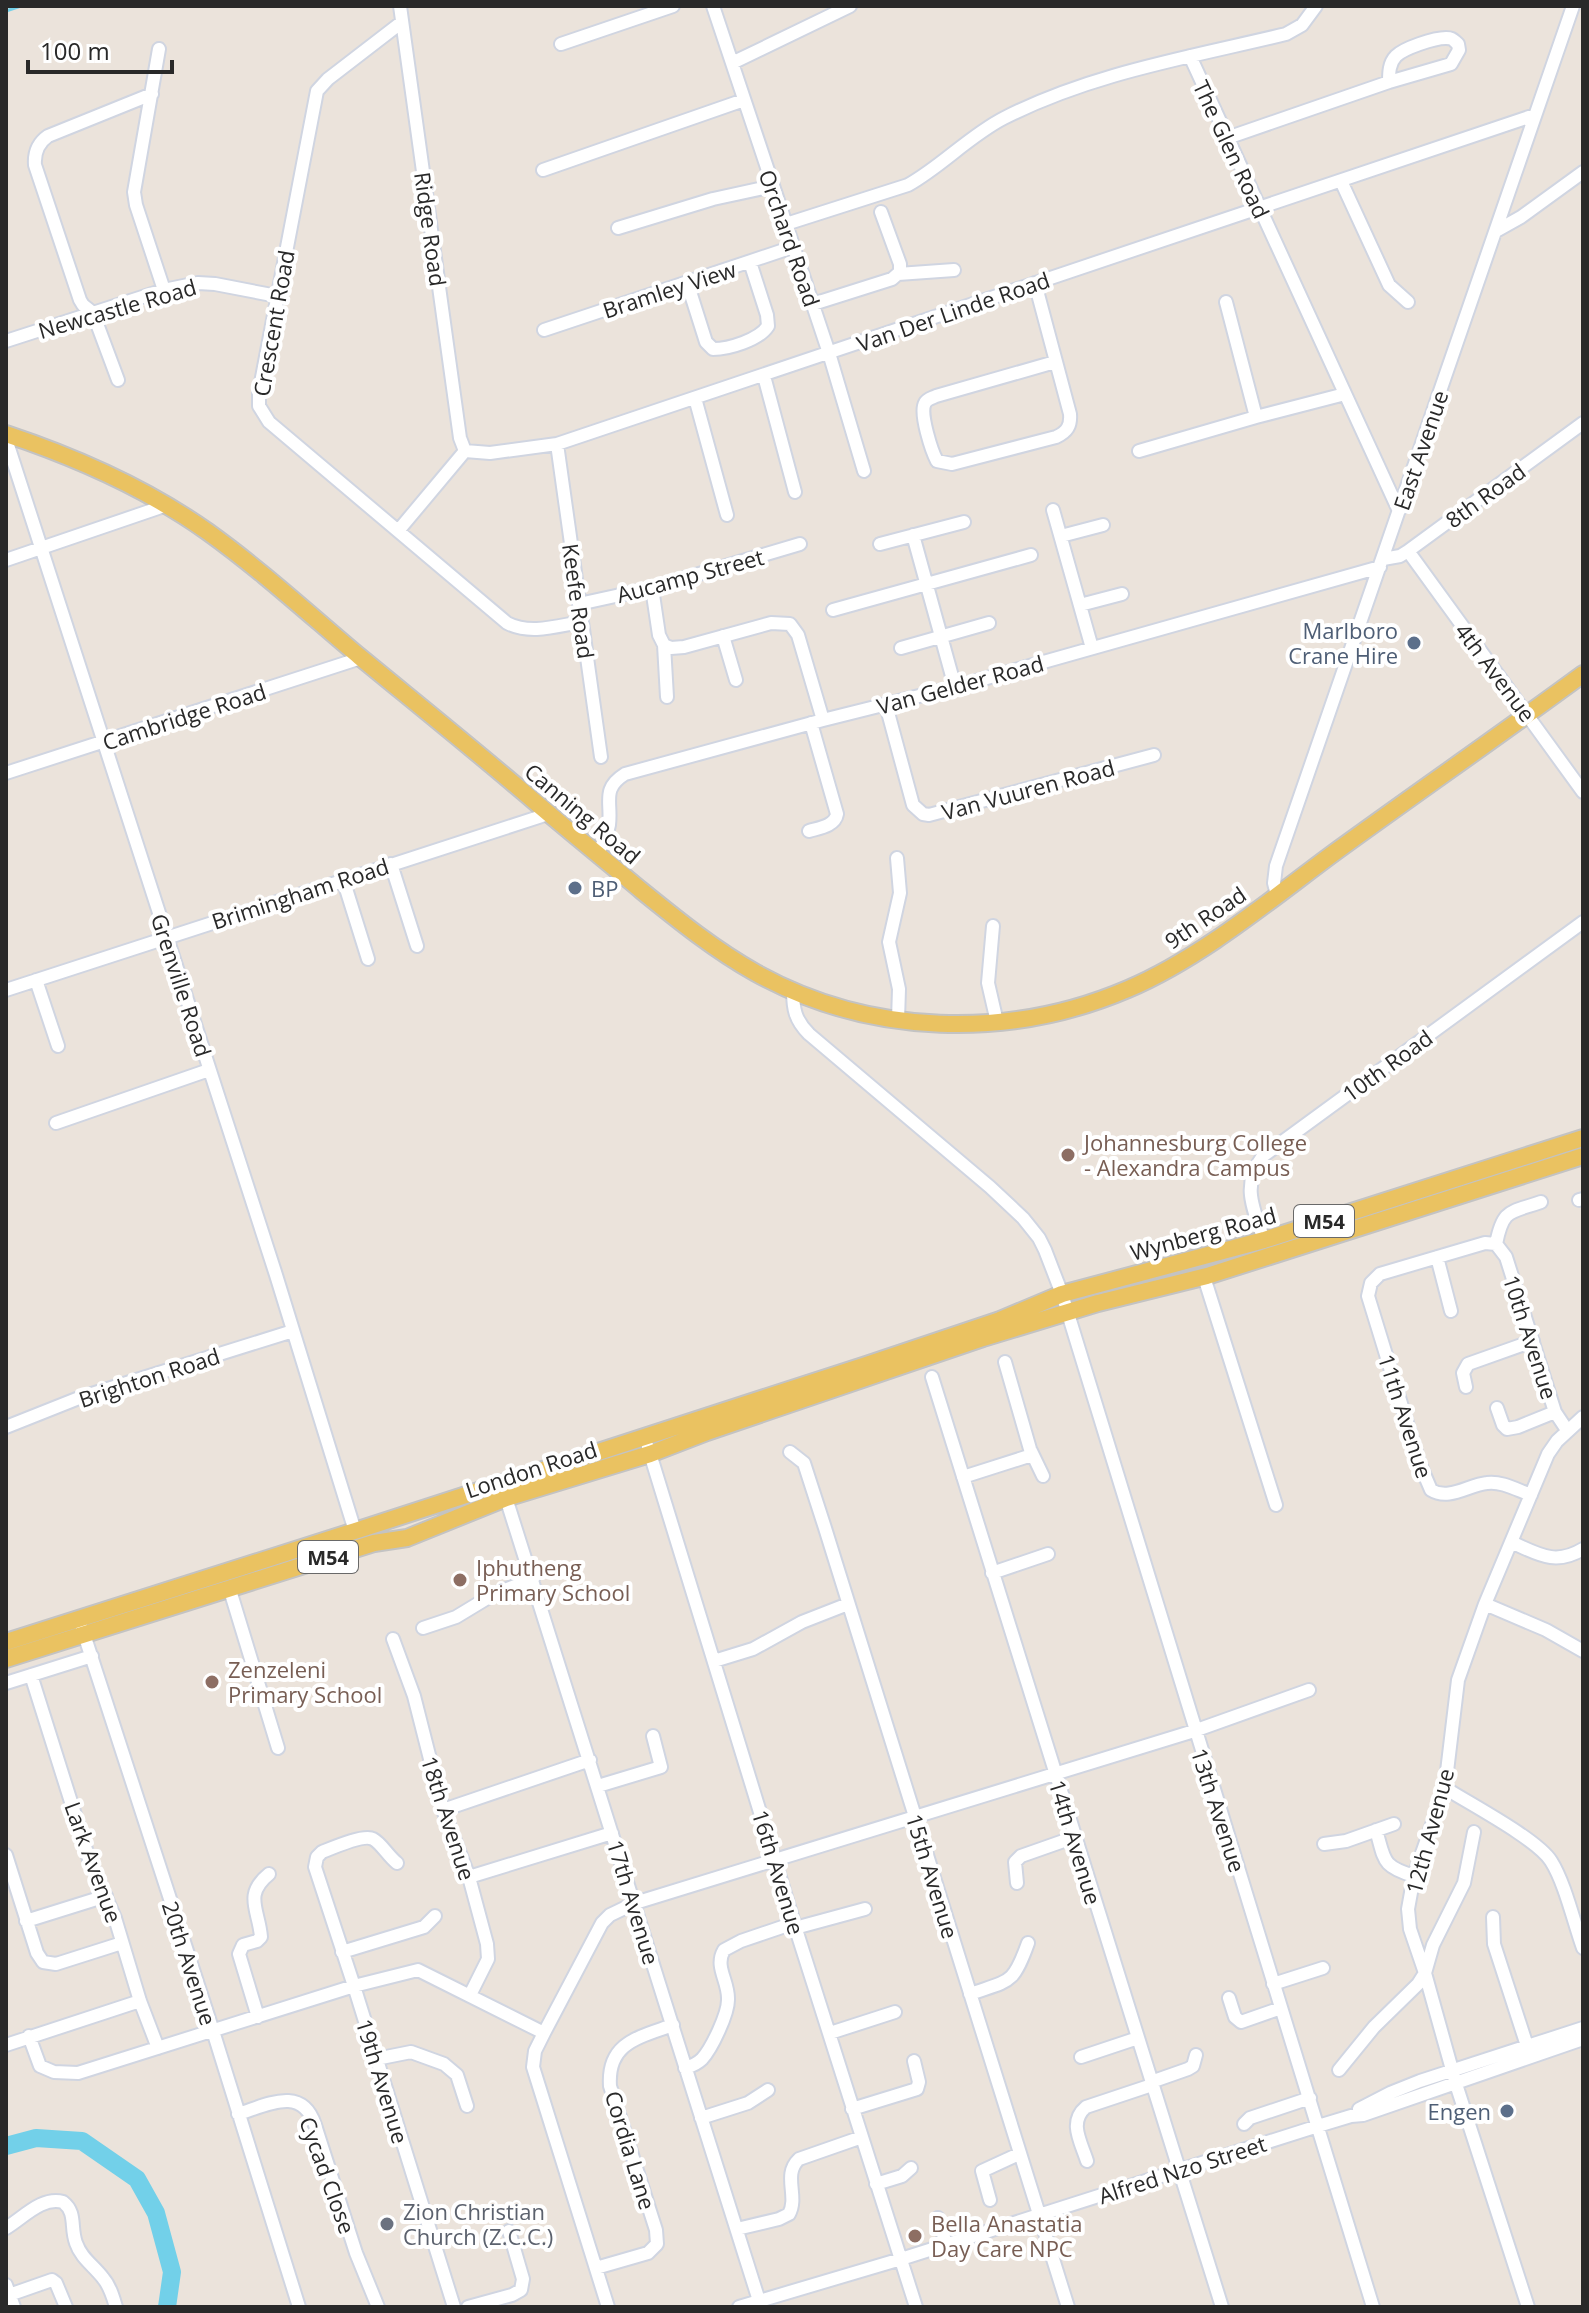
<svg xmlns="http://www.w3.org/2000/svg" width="1589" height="2313" viewBox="0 0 1589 2313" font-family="'Open Sans',sans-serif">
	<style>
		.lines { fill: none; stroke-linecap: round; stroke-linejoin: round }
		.stream { stroke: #72d0e9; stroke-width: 3 }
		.river { stroke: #72d0e9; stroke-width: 18 }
		.minor-casing { stroke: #d0d5e1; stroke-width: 16 }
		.major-casing { stroke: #c3c3c3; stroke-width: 20 }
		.minor { stroke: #fff; stroke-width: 12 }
		.major { stroke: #eac261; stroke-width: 16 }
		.service-dot { fill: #5c6f8a; stroke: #fff; stroke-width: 3 }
		.education-dot { fill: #8d6e63; stroke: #fff; stroke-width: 3 }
		.worship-dot { fill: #6b7280; stroke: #fff; stroke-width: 3 }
		.labels { text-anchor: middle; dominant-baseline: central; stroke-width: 8; stroke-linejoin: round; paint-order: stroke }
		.shield { fill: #fff; stroke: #696969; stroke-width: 2 }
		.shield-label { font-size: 20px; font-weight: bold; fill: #292929 }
		.street-label { font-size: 22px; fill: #292929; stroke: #fff }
		.service-label { font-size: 22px; fill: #4e5e75; stroke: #fff; text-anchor: end }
		.education-label { font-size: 22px; fill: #785e54; stroke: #fff; text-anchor: start }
		.worship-label { font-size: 22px; fill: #5b616d; stroke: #fff; text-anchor: start }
	</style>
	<rect width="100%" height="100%" fill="#ebe3db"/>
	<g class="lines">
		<path class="stream" d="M 6,11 L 21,6"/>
		<path class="river" d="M 6,2146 L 36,2138 L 82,2141 L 137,2179 L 156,2213 L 172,2272 L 167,2307"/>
		<g class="minor-casing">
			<path id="minor" d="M 400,6 L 460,438 L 465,451
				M 713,6 L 829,353 L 864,471
				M 402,22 L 328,79 L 317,91 L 259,393 L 259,406 L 269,422 L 507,623 C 530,635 557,626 581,622
				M 561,44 L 673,6
				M 159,49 L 134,192 L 136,205 L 164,290
				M 1190,56 L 1399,511
				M 732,63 L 850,6
				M 1227,138 L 1389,82 L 1451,64 L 1459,50 L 1458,44 C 1453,40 1453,38 1446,38 C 1434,38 1404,48 1396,56 C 1389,63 1389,73 1389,82
				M 543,170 L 744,100
				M 1341,181 L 1389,285 L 1408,302
				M 786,224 L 908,185 C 942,166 969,136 1004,118 C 1092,73 1191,57 1286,34 L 1302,25 L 1316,6
				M 618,228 L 713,199 L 773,186
				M 1496,231 L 1521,217 L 1583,172
				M 898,274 L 954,270
				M 687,282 L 706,342 L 713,349 C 729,349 759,340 768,326 L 767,315 L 750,262
				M 1035,283 L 1070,414 C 1071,426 1067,432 1056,437 L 952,464 L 937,461 C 932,452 919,413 925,403 C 927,399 932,398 936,396 L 1055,362
				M 1226,302 L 1256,417
				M 813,304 L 892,279 L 900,272 L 900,264 L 881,212
				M 544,330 L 793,247
				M 6,341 L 164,290 L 198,283 L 215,284 L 277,296
				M 764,376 L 795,492
				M 118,380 L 93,313 L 83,305 L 80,300 L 35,165 C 34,152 38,143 48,136 L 152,94
				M 695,398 L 727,515
				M 6,439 L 276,1275 L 355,1531
				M 557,444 L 601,757
				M 1139,451 L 1256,417 L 1345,394
				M 1053,510 L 1092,648
				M 398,531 L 465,451 L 490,453 L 557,444 L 1535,115
				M 913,535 L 955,687
				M 1061,536 L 1103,525
				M 880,544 L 964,522
				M 1408,551 L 1583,792
				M 1383,559 L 1400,556 L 1408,551 L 1583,423
				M 6,560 L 167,505
				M 652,588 L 659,635 L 664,645 L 671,648 L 684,647 L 771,623 L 790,624 L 798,635 L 823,720
				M 579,604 L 652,588 L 800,544
				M 1080,605 L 1122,594
				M 833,610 L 1031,555
				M 723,636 L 736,680
				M 664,645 L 667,697
				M 901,648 L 989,623
				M 886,705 L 913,805 L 923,814 L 929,815 L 1154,755
				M 6,773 L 361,658
				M 809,831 C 819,828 835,826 837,814 L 811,723
				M 597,855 C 602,845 607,836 609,825 C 612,802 601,789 625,774 L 823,720 L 955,687 L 1380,567
				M 897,858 L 900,893 L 889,942 L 899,989 L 898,1020
				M 391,864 L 417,946
				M 343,879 L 368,959
				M 1277,895 L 1274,883 L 1276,866 L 1573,6
				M 993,926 L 988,983 L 997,1022
				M 36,980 L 58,1046
				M 6,990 L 548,814
				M 793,990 C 793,1009 795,1020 809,1034 L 990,1187 L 1023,1218 L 1039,1238 L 1045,1250 L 1062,1294 L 1373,2307
				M 56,1123 L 209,1070
				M 1579,1200 L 1583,1199
				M 1264,1240 C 1253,1208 1241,1185 1263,1156 L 1583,922
				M 1496,1244 L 1485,1243 L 1380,1274 L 1371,1283 L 1368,1296 L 1419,1462 L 1431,1490 C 1449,1501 1468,1485 1487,1483 C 1502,1481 1517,1490 1531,1495
				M 1496,1244 L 1506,1257 L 1555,1412 L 1567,1430
				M 1496,1244 C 1503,1208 1510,1213 1541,1202
				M 1437,1257 L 1451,1311
				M 1204,1277 L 1276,1505
				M 1005,1362 L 1030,1449 L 1043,1476
				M 932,1377 L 1222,2307
				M 1466,1387 L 1463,1373 L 1468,1364 L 1533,1341
				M 1497,1408 L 1503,1425 L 1507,1429 L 1518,1427 L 1555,1412
				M 6,1427 L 79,1398 L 293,1331
				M 648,1447 L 794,1923 L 916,2307
				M 790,1452 L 804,1463 L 825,1528 L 1068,2307
				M 963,1477 L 1032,1455
				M 506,1498 L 761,2307
				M 1511,1542 C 1538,1554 1555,1566 1583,1549
				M 992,1573 L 1048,1554
				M 229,1587 L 278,1748
				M 1485,1604 L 1546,1630 L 1583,1651
				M 82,1628 L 213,2031 L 299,2307
				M 423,1628 L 456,1617 L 494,1594 L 533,1579
				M 393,1639 L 414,1696 L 443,1810 L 469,1877 L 487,1944 L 488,1959 L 470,1995
				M 714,1661 L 753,1649 L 802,1622 L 848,1604
				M 31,1675 L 89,1859 L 115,1918 L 140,2001 L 158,2048
				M 6,1683 L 92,1656
				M 598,1786 L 661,1767 L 653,1736
				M 1445,1788 C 1470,1804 1537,1839 1551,1861 C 1565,1883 1574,1923 1583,1948
				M 443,1810 L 590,1760
				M 1376,1830 C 1385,1860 1381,1866 1414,1876
				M 1324,1844 L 1346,1841 L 1394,1824
				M 6,1855 L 37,1953 L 43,1962 L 56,1964 L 122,1943
				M 397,1863 C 388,1856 381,1843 373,1839 C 364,1834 332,1848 322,1852 L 317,1857 L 315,1867 L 354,1986 L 454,2307
				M 469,1877 L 612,1833
				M 1017,1883 L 1015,1862 L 1021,1856 L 1075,1837
				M 1493,1917 L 1494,1944 L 1529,2052
				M 26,1921 L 106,1896
				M 795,1928 L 865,1909
				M 342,1952 L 424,1927 L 435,1916
				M 1273,1984 L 1323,1968
				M 970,1994 C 1010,1980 1013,1985 1028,1943
				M 1229,1998 L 1235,2017 L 1241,2022 L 1281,2008
				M 258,2017 L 239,1954 L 243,1945 L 257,1941 L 261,1937 C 259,1910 243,1895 269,1874
				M 830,2033 L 895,2012
				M 29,2036 L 40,2066 L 54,2072 L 78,2073 L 354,1986 L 418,1970 L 544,2033
				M 6,2045 L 140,2001
				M 1081,2057 L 1138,2038
				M 376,2059 L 411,2052 L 444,2064 L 457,2075 L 467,2106
				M 685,2068 C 692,2066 697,2064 702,2059 C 712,2048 728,2014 728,2000 C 729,1981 714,1967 724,1950 L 741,1941 L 794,1923
				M 1339,2070 L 1374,2027 L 1418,1984 L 1425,1973 L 1433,1945 L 1464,1883 L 1474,1832
				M 1151,2082 L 1188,2069 L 1193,2066 L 1196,2055
				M 852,2109 L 917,2089 L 919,2082 L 914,2061
				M 1359,2109 L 1390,2093 L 1420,2081 L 1583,2028
				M 238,2114 C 267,2105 302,2085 315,2125 L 356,2253 L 378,2307
				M 701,2118 L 748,2103 L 768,2090
				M 1244,2124 L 1250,2118 L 1310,2098
				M 1087,2161 C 1081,2142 1068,2122 1086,2107 L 1152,2085
				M 876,2184 L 902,2176 L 911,2168
				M 990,2200 L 982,2171 L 1019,2154
				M 938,2218 L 946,2244
				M 6,2228 C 23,2218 42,2196 63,2202 C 77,2213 70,2227 76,2243 C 81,2258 94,2266 103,2278 C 110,2286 113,2297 116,2307
				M 737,2229 L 779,2219 L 789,2214 C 799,2196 782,2175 799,2159 L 862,2137
				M 596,2268 L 648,2253 L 657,2244 L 656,2230 L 610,2086 C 607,2042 640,2037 673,2025
				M 6,2285 L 14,2307
				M 9,2295 L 52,2280 L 56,2283 L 66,2307
				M 468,2307 L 512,2295 L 521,2290 L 523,2279 L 509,2231
				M 608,2307 L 533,2067 L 535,2051 L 544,2033 L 602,1923 L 610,1915 L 635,1903 L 1194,1731 L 1309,1690
				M 739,2307 L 901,2259 L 1318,2126 L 1351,2116 L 1363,2115 L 1583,2039
				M 1528,2307 L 1456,2084 L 1425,1973 L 1410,1929 L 1408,1909 L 1414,1876 L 1445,1788 L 1458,1680 L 1485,1604 L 1548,1454 L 1557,1441 L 1583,1417"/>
		</g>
		<g class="major-casing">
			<path id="major" d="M 6,434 C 78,458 146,488 208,532 C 261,570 310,615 360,657 C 416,703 472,748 527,795 C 565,828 604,859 642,891 C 679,921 715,950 756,973 C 870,1036 1009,1040 1128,989 C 1199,959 1269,901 1331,855 C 1415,794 1500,735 1583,674
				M 6,1642 L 355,1531 L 866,1365 L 1000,1320 L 1062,1294 L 1264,1240 L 1583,1138
				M 6,1659 L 374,1543 L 407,1538 L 506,1498 L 650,1454 L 707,1432 L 983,1338 L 1098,1303 L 1207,1276 L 1583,1156"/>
		</g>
		<use href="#minor" class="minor"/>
		<use href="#major" class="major"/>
	</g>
	<g class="service-dot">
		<circle cx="1414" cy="643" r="8"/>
		<circle cx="575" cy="888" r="8"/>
		<circle cx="1507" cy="2111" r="8"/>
	</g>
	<g class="education-dot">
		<circle cx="1068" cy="1155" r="8"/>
		<circle cx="460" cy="1580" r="8"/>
		<circle cx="212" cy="1682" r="8"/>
		<circle cx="915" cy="2236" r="8"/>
	</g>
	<circle class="worship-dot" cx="387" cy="2224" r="8"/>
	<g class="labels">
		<g class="shield">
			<rect x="1294" y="1205" width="60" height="32" rx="6"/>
			<rect x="298" y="1541" width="60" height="32" rx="6"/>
		</g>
		<g class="shield-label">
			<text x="1324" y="1221">M54</text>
			<text x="328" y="1557">M54</text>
		</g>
		<g class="street-label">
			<text transform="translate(1232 149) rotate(65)">The Glen Road</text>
			<text transform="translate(431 229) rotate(82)">Ridge Road</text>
			<text transform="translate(790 238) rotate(71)">Orchard Road</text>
			<text transform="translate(669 289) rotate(-18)">Bramley View</text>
			<text transform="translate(117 308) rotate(-16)">Newcastle Road</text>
			<text transform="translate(953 311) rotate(-19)">Van Der Linde Road</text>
			<text transform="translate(273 323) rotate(-80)">Crescent Road</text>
			<text transform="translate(1420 450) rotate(-71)">East Avenue</text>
			<text transform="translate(1485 495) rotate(-36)">8th Road</text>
			<text transform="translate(690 575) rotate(-15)">Aucamp Street</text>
			<text transform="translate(579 601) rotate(82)">Keefe Road</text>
			<text transform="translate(1496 672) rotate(53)">4th Avenue</text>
			<text transform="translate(960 684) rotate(-15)">Van Gelder Road</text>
			<text transform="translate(184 716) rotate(-18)">Cambridge Road</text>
			<text transform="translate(1028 789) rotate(-15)">Van Vuuren Road</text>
			<text transform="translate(583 813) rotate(40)">Canning Road</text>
			<text transform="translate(300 893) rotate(-18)">Brimingham Road</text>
			<text transform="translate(1205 917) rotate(-34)">9th Road</text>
			<text transform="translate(182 985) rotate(72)">Grenville Road</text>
			<text transform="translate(1387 1065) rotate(-36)">10th Road</text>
			<text transform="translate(1203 1233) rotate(-15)">Wynberg Road</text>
			<text transform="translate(1531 1337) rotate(72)">10th Avenue</text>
			<text transform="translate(149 1377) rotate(-18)">Brighton Road</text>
			<text transform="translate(1406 1416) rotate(72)">11th Avenue</text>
			<text transform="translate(531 1469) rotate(-18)">London Road</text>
			<text transform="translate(1219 1810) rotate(72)">13th Avenue</text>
			<text transform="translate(449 1818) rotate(72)">18th Avenue</text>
			<text transform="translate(1429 1831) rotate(-75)">12th Avenue</text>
			<text transform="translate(1076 1842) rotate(73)">14th Avenue</text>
			<text transform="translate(94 1862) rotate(70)">Lark Avenue</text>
			<text transform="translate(779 1872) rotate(73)">16th Avenue</text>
			<text transform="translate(933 1876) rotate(73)">15th Avenue</text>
			<text transform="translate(634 1902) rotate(73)">17th Avenue</text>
			<text transform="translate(190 1963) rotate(72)">20th Avenue</text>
			<text transform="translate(383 2081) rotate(73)">19th Avenue</text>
			<text transform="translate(631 2150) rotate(73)">Cordia Lane</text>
			<text transform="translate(1182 2169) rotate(-18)">Alfred Nzo Street</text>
			<text transform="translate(328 2175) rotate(70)">Cycad Close</text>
		</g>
		<g class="service-label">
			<text x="1398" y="630">Marlboro<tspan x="1398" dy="25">Crane Hire</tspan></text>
			<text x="591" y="888" text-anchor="start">BP</text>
			<text x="1491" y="2111">Engen</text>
		</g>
		<g class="education-label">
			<text x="1084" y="1142">Johannesburg College<tspan x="1084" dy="25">- Alexandra Campus</tspan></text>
			<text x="476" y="1567">Iphutheng<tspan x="476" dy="25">Primary School</tspan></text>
			<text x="228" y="1669">Zenzeleni<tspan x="228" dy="25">Primary School</tspan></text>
			<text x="931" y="2223">Bella Anastatia<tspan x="931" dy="25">Day Care NPC</tspan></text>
		</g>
		<g class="worship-label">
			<text x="403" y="2211">Zion Christian<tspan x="403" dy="25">Church (Z.C.C.)</tspan></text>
		</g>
	</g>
	<rect width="1589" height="2313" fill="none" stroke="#292929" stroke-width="16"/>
	<path d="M28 60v12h144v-12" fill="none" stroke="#292929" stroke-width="4"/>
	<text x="40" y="60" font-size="24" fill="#292929" stroke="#ffffff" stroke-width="6" paint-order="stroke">100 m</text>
</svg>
